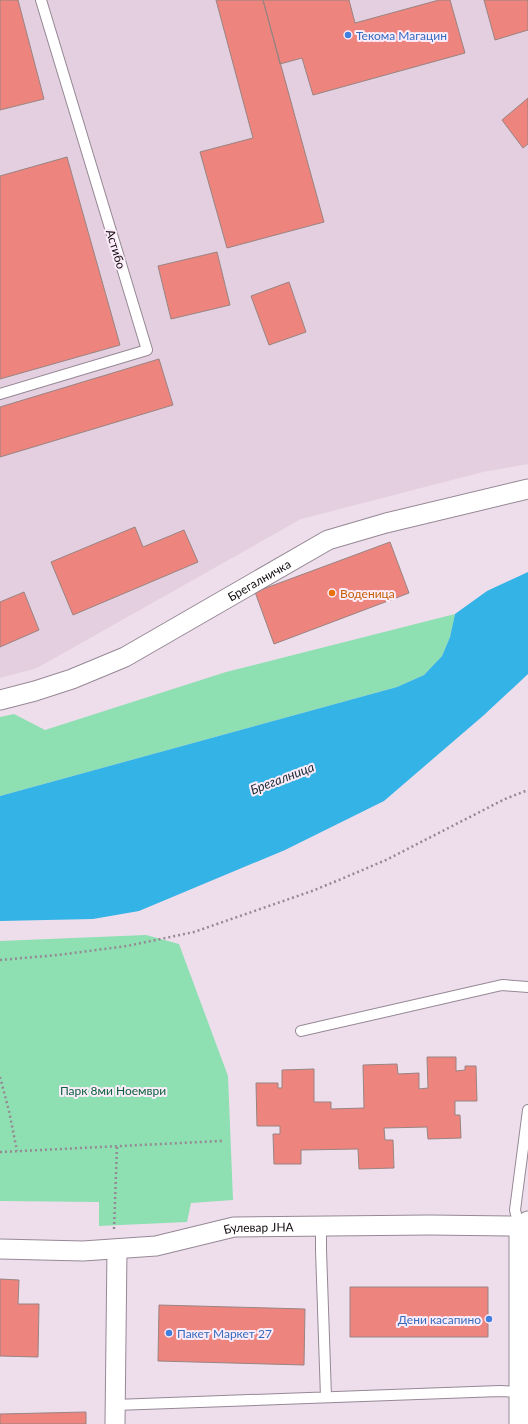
<svg xmlns="http://www.w3.org/2000/svg" width="528" height="1424" viewBox="0 0 528 1424" font-family="Lato,sans-serif">
	<style>
		.industrial { fill: #e3cfdf }
		.green { fill: #8edfb2 }
		.water { fill: #34b3e6 }
		.building { fill: #ed847d; stroke: #998482 }
		.lines { fill: none; stroke-linecap: round; stroke-linejoin: round }
		.lane-casing { stroke: #968895; stroke-width: 12 }
		.street-casing { stroke: #968895; stroke-width: 21 }
		.path { stroke: #958993; stroke-width: 2.5; stroke-dasharray: 2 3; stroke-linecap: butt }
		.lane { stroke: #fff; stroke-width: 10 }
		.street { stroke: #fff; stroke-width: 19 }
		.shop-dot { fill: #3f7fe0; stroke: #fcecfa; stroke-width: 1.5 }
		.food-dot { fill: #e8710a; stroke: #fcecfa; stroke-width: 1.5 }
		.labels { text-anchor: middle; dominant-baseline: central; stroke-width: 4; stroke-linejoin: round; paint-order: stroke }
		.shop-label { font-size: 12px; fill: #366cbe; stroke: #fcecfa; text-anchor: start }
		.street-label { font-size: 12px; fill: #110c10; stroke: #fcecfa }
		.food-label { font-size: 12px; fill: #c56008; stroke: #fcecfa; text-anchor: start }
		.park-label { font-size: 12px; fill: #0c613e; stroke: #fcecfa }
		.water-label { font-size: 13px; font-style: italic; fill: #1a2e38; stroke: #fcecfa }
	</style>
	<rect width="100%" height="100%" fill="#eedeec"/>
	<path class="industrial" d="M 0,0 L 528,0 L 528,464 L 483,472 L 301,519 L 37,668 L 0,678 Z"/>
	<path class="green" d="M 455,614 L 450,637 L 442,656 L 424,675 L 397,687 L 0,796 L 0,717 L 14,714 L 45,730 L 226,672 Z
		M 146,935 L 179,944 L 228,1076 L 233,1200 L 191,1203 L 187,1222 L 99,1226 L 99,1202 L 0,1201 L 0,941 Z"/>
	<path class="water" d="M 528,572 L 528,674 L 484,715 L 384,801 L 285,850 L 139,911 L 93,919 L 0,921 L 0,796 L 397,687 L 424,675 L 442,656 L 450,637 L 455,614 L 487,591 Z"/>
	<path class="building" d="M 0,0 L 18,0 L 44,99 L 0,110 Z
		M 216,0 L 263,0 L 324,222 L 227,248 L 200,152 L 253,138 Z
		M 263,0 L 349,0 L 355,23 L 439,0 L 450,0 L 465,53 L 313,95 L 302,58 L 280,64 Z
		M 484,0 L 528,0 L 528,30 L 495,40 Z
		M 528,98 L 528,144 L 523,148 L 502,120 Z
		M 67,157 L 120,345 L 0,379 L 0,176 Z
		M 217,252 L 230,305 L 171,319 L 158,266 Z
		M 289,282 L 306,332 L 269,345 L 251,296 Z
		M 159,359 L 173,405 L 0,457 L 0,407 Z
		M 135,527 L 143,547 L 184,530 L 198,562 L 73,615 L 51,562 Z
		M 390,542 L 409,593 L 274,644 L 255,592 Z
		M 24,592 L 39,630 L 0,647 L 0,602 Z
		M 427,1057 L 456,1057 L 456,1071 L 465,1070 L 465,1066 L 476,1066 L 477,1101 L 455,1101 L 455,1115 L 460,1115 L 461,1138 L 428,1139 L 427,1127 L 384,1128 L 385,1140 L 393,1140 L 394,1168 L 359,1169 L 358,1149 L 301,1150 L 301,1164 L 274,1164 L 273,1134 L 280,1134 L 280,1126 L 257,1126 L 256,1083 L 278,1083 L 278,1088 L 282,1088 L 282,1070 L 314,1069 L 314,1102 L 331,1102 L 331,1109 L 364,1108 L 363,1065 L 397,1064 L 398,1074 L 419,1073 L 419,1089 L 428,1088 Z
		M 0,1279 L 19,1280 L 18,1304 L 39,1304 L 38,1357 L 0,1356 Z
		M 350,1287 L 488,1287 L 488,1337 L 350,1337 Z
		M 159,1305 L 305,1309 L 304,1365 L 158,1361 Z
		M 86,1412 L 86,1424 L 0,1424 L 0,1414 Z"/>
	<g class="lines">
		<g class="lane-casing">
			<path id="lane" d="M 0,394 L 147,350 L 41,0
				M 301,1031 L 502,985 L 528,987
				M 321,1226 L 321,1250 L 326,1397
				M 519,1226 L 515,1210 L 528,1110
				M 115,1405 L 500,1391 L 520,1392"/>
		</g>
		<g class="street-casing">
			<g id="street">
				<path id="s1" d="M 0,700 L 35,691 L 72,679 L 125,657 L 328,540 L 386,523 L 528,489"/>
				<path d="M 519,1226 L 519,1424"/>
				<path id="s2" d="M 0,1249 L 83,1251 L 156,1246 L 234,1227 L 430,1225 L 519,1226 L 528,1221"/>
				<path d="M 115,1424 L 117,1249"/>
			</g>
		</g>
		<path class="path" d="M 0,960 L 58,955 L 127,946 L 194,932 L 312,891 L 339,880 L 386,860 L 505,799 L 528,790
			M 0,1077 L 9,1111 L 17,1151
			M 0,1152 L 222,1141
			M 114,1229 L 117,1146"/>
		<use href="#lane" class="lane"/>
		<use href="#street" class="street"/>
	</g>
	<g class="shop-dot">
		<circle cx="348" cy="35" r="4"/>
		<circle cx="489" cy="1319" r="4"/>
		<circle cx="169" cy="1333" r="4"/>
	</g>
	<circle class="food-dot" cx="332" cy="593" r="4"/>
	<g class="labels">
		<g class="shop-label">
			<text x="356" y="35">Текома Магацин</text>
			<text x="481" y="1319" text-anchor="end">Дени касапино</text>
			<text x="177" y="1333">Пакет Маркет 27</text>
		</g>
		<g class="street-label">
			<text transform="translate(116 249) rotate(73)">Астибо</text>
			<text stroke="none"><textPath href="#s1" startOffset="287">Брегалничка</textPath></text>
			<text stroke="none"><textPath href="#s2" startOffset="261">Булевар ЈНА</textPath></text>
		</g>
		<g class="food-label">
			<text x="340" y="593">Воденица</text>
		</g>
		<g class="park-label">
			<text x="113" y="1090">Парк 8ми Ноември</text>
		</g>
		<g class="water-label">
			<text transform="translate(282 778) rotate(-21)">Брегалница</text>
		</g>
	</g>
</svg>
